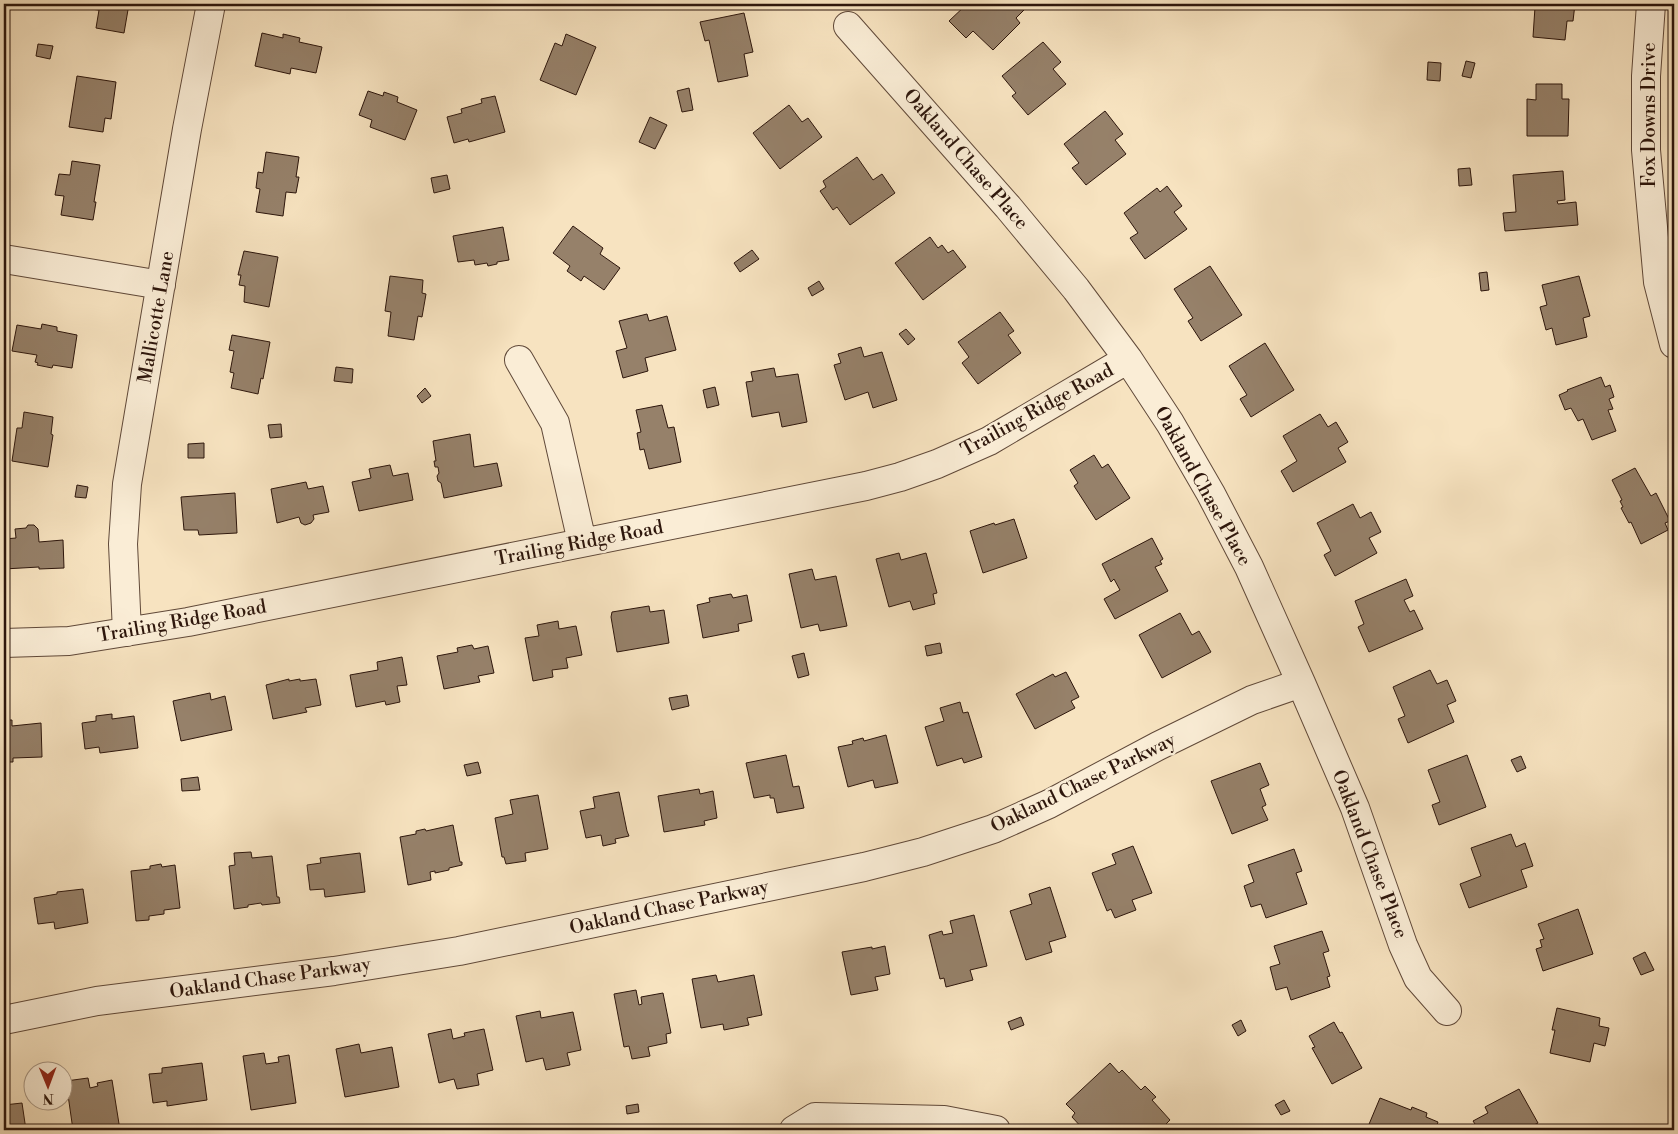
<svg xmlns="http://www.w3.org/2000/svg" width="1678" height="1134" viewBox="0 0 1678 1134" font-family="'Libre Bodoni',serif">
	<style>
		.building { fill: #96816a; stroke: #2d160c }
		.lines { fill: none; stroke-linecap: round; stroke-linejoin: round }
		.street-casing { stroke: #604939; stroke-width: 30 }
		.street { stroke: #faedd6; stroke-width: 28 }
		.labels { text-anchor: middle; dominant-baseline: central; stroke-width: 5; stroke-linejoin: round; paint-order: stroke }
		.street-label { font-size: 19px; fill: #2d160c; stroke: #faedd6 }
	</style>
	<rect width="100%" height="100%" fill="#f7e3c0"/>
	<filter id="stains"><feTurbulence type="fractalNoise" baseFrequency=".004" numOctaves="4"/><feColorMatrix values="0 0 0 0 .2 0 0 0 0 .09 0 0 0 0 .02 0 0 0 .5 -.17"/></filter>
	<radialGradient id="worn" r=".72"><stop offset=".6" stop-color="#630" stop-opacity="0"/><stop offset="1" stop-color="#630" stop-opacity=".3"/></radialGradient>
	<path class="building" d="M 91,4 L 129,4 L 124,33 L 96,28 L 99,10 L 90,9 Z
		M 967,4 L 1018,4 L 1024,10 L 1016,18 L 1020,23 L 993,50 L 973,31 L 966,38 L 949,21 Z
		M 1538,4 L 1575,4 L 1573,21 L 1567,21 L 1565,40 L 1533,37 L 1535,7 L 1538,7 Z
		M 744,13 L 753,52 L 744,54 L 748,76 L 718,82 L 709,40 L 705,41 L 700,22 Z
		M 262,33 L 283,38 L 283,34 L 300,38 L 299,42 L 322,47 L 316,73 L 291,68 L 290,74 L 255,66 Z
		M 566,34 L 596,47 L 576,95 L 540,80 L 555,43 L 562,46 Z
		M 1043,42 L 1061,62 L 1053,69 L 1066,84 L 1028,115 L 1012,96 L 1016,93 L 1002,76 Z
		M 38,44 L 53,46 L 50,59 L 36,56 Z
		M 1466,61 L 1475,63 L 1471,78 L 1462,76 Z
		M 1428,62 L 1441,63 L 1440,81 L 1427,80 Z
		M 77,76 L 116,82 L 111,119 L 105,118 L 103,132 L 69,127 Z
		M 1536,84 L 1562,84 L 1562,99 L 1569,99 L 1568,136 L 1527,136 L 1527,99 L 1536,100 Z
		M 689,88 L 693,110 L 682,112 L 677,91 Z
		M 368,91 L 383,96 L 384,92 L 398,97 L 397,102 L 417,110 L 405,140 L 370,127 L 372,120 L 359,115 Z
		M 495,96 L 505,132 L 469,142 L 468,139 L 454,143 L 447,117 L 462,113 L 461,109 L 482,103 L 481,99 Z
		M 789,105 L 802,122 L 808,118 L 822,137 L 780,169 L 753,133 Z
		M 1105,111 L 1123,134 L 1115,140 L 1126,154 L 1086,185 L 1072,168 L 1079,163 L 1064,144 Z
		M 650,117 L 667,125 L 655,149 L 639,142 Z
		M 266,152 L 299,157 L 296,177 L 299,177 L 296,193 L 286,192 L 283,216 L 256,212 L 260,189 L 256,188 L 258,172 L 263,173 Z
		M 857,157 L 873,180 L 882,174 L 895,193 L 850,225 L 837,207 L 833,210 L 820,191 L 826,187 L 823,181 Z
		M 72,161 L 100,165 L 94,202 L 96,202 L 93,220 L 61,215 L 64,196 L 55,195 L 59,174 L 70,175 Z
		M 1470,168 L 1472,185 L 1459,186 L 1458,169 Z
		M 1563,171 L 1565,200 L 1557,201 L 1558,204 L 1576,202 L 1578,225 L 1505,231 L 1503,213 L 1516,212 L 1513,175 Z
		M 447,175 L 450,189 L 434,193 L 431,178 Z
		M 1167,186 L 1182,206 L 1174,212 L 1187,229 L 1145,259 L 1130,238 L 1138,233 L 1124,213 L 1157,188 L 1160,192 Z
		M 573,226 L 603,248 L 600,254 L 620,268 L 604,290 L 584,276 L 581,281 L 567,271 L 570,266 L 553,253 Z
		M 503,227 L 509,260 L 497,262 L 497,264 L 488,266 L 487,263 L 475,265 L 474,260 L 458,262 L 453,236 Z
		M 930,237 L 938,248 L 942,245 L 948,253 L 953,250 L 966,267 L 923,300 L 895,263 Z
		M 752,250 L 759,259 L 740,272 L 734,263 Z
		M 244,251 L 278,257 L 269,307 L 244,302 L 245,286 L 239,285 L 241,275 L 238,275 Z
		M 1210,266 L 1242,315 L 1201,341 L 1188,321 L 1193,318 L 1174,289 Z
		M 1487,272 L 1489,290 L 1481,291 L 1479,273 Z
		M 390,276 L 423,280 L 422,293 L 426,294 L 422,317 L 418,316 L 414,340 L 388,336 L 391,312 L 385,311 Z
		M 1579,276 L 1590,316 L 1583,318 L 1587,337 L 1556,345 L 1552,328 L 1546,330 L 1540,307 L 1547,305 L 1542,285 Z
		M 819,281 L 824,289 L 812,296 L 808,288 Z
		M 1000,312 L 1014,331 L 1008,335 L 1021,353 L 978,384 L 962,363 L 969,357 L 958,342 Z
		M 647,314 L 649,321 L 667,316 L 676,350 L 645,358 L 648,371 L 623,378 L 616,351 L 627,348 L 619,321 Z
		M 42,324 L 57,327 L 57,331 L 77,335 L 72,368 L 53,365 L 52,368 L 37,365 L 38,363 L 35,362 L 37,355 L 12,351 L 17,325 L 41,329 Z
		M 906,329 L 915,339 L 908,345 L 899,334 Z
		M 232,335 L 270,342 L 263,379 L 261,378 L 258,394 L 231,388 L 234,373 L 230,372 L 234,351 L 229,350 Z
		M 1265,343 L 1294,390 L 1251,417 L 1240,399 L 1247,395 L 1229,366 Z
		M 861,347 L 864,357 L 882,352 L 897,400 L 873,408 L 868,392 L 845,400 L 834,365 L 841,363 L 838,354 Z
		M 336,367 L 353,369 L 352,383 L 334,381 Z
		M 774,368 L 776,377 L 798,374 L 807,422 L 782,427 L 779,412 L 752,417 L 746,382 L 753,381 L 751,372 Z
		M 1601,377 L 1605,387 L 1610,385 L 1614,397 L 1609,399 L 1613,409 L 1608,410 L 1616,431 L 1592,440 L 1583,419 L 1578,421 L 1571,408 L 1565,410 L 1559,395 L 1568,391 L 1567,390 Z
		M 715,387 L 719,405 L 707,408 L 703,390 Z
		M 425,388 L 431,396 L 422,403 L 417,396 Z
		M 662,405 L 668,428 L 674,427 L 681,462 L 649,469 L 644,449 L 640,450 L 637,433 L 641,432 L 636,410 Z
		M 24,412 L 53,417 L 51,434 L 53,435 L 48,467 L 12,461 L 17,428 L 22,428 Z
		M 1320,414 L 1328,427 L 1336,422 L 1348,442 L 1338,448 L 1346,462 L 1293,492 L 1281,471 L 1297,461 L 1283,436 Z
		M 281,424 L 282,437 L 270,438 L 268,425 Z
		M 470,434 L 474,467 L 497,463 L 502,486 L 444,498 L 441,483 L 438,481 L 437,476 L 439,473 L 438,467 L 435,467 L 434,461 L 436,461 L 433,441 Z
		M 204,443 L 204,458 L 188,458 L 188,444 Z
		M 1094,455 L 1102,468 L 1108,464 L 1130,498 L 1096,520 L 1074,486 L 1078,483 L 1070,470 Z
		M 390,465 L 393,476 L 408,473 L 413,500 L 359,511 L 352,482 L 371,478 L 369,469 Z
		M 1635,468 L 1651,496 L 1656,493 L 1670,521 L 1665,523 L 1668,530 L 1641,544 L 1631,522 L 1629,523 L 1621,508 L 1623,507 L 1620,501 L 1622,500 L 1612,480 Z
		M 306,482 L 308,489 L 323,486 L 329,512 L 313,515 L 314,519 L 311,523 L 305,525 L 301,523 L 299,517 L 277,523 L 271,489 Z
		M 77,485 L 88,487 L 86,498 L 75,497 Z
		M 235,493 L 237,533 L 199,535 L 198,530 L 184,530 L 181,497 Z
		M 1353,504 L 1360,518 L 1371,512 L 1381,532 L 1369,538 L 1377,553 L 1335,576 L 1324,555 L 1331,551 L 1317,523 Z
		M 1014,519 L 1027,558 L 983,573 L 970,531 L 994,523 L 995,525 Z
		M 28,525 L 34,525 L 38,529 L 39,542 L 63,540 L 64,568 L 39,569 L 39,567 L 4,569 L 4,539 L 16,538 L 15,529 L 26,528 Z
		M 1152,538 L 1163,559 L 1160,561 L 1162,564 L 1155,567 L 1168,591 L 1115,619 L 1104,599 L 1120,590 L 1114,579 L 1111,582 L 1102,564 Z
		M 899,553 L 901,560 L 926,553 L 937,593 L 933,594 L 935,604 L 913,610 L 910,601 L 889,607 L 876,559 Z
		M 812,569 L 815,580 L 836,576 L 847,626 L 820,631 L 818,624 L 801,628 L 789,574 Z
		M 1406,579 L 1413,596 L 1404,600 L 1410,612 L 1414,610 L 1423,629 L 1369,652 L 1358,627 L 1364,624 L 1355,601 Z
		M 731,594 L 733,598 L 747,595 L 752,621 L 738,624 L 739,631 L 703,638 L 697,605 L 710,602 L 709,598 Z
		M 649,606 L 650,612 L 664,610 L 669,643 L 617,652 L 611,617 L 612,612 Z
		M 1180,613 L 1192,635 L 1199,631 L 1211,652 L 1162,678 L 1139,635 Z
		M 558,621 L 559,629 L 576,626 L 582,655 L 566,658 L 568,668 L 552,670 L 553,677 L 533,681 L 525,638 L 539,636 L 537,625 Z
		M 940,643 L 942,653 L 927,656 L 925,646 Z
		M 472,645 L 474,649 L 488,646 L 494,673 L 478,676 L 480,682 L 444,689 L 437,656 L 458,652 L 457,648 Z
		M 804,653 L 809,675 L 798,678 L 792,656 Z
		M 402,657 L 407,685 L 397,686 L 400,702 L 386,705 L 385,701 L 356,707 L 350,675 L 378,670 L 377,662 Z
		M 1430,670 L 1437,684 L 1447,680 L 1456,701 L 1447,705 L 1454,722 L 1408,743 L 1398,719 L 1405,716 L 1393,687 Z
		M 1066,672 L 1079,697 L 1071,701 L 1075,708 L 1035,729 L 1016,694 L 1053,674 L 1055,677 Z
		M 289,679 L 289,681 L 300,679 L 300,681 L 316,679 L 321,705 L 305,708 L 307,712 L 273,719 L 266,685 Z
		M 210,693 L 211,700 L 225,696 L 232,730 L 181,741 L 173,701 Z
		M 687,695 L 689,706 L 672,710 L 669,698 Z
		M 960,702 L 963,713 L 968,712 L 982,757 L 964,763 L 962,758 L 937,766 L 925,727 L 944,721 L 940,708 Z
		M 112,714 L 112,719 L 134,716 L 138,748 L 100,753 L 99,747 L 85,749 L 82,723 L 96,721 L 96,716 Z
		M 4,720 L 12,720 L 12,726 L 41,723 L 42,757 L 13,758 L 13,762 L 4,762 Z
		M 886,735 L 898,783 L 875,788 L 873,780 L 848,787 L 838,747 L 853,744 L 852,741 L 863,738 L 864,741 Z
		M 786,755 L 793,787 L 799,786 L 804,808 L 777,813 L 774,798 L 770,798 L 770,795 L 754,798 L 746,763 Z
		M 1467,755 L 1486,807 L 1439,825 L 1432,805 L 1440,802 L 1428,770 Z
		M 1521,756 L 1526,768 L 1517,772 L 1511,760 Z
		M 478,762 L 481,773 L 467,776 L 464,765 Z
		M 1260,763 L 1269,785 L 1260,789 L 1266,805 L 1262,807 L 1268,820 L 1232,834 L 1211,781 Z
		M 198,777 L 200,790 L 182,791 L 181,779 Z
		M 699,789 L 700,794 L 713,791 L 717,818 L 704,821 L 705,825 L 664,832 L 658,796 Z
		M 619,792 L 627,831 L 629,836 L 615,839 L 616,843 L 603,846 L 601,835 L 586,838 L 580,811 L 595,808 L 593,797 Z
		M 538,795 L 548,849 L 525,853 L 526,861 L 506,864 L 504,857 L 502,857 L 495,818 L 513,814 L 510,800 Z
		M 453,825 L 460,862 L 462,862 L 462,865 L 449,868 L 449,870 L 435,873 L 435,871 L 430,872 L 431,880 L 408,885 L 400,837 L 416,834 L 416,831 L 425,829 L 426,831 Z
		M 1511,834 L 1516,847 L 1525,843 L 1533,866 L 1521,870 L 1527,887 L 1469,908 L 1460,884 L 1481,876 L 1471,848 Z
		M 1133,846 L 1152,893 L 1132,900 L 1136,910 L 1115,918 L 1111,909 L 1107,911 L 1092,873 L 1116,864 L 1112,854 Z
		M 1294,849 L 1302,871 L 1296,873 L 1307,904 L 1266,918 L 1261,904 L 1251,907 L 1244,886 L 1254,882 L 1248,865 Z
		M 251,852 L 252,858 L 272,856 L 277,897 L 279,897 L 280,903 L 262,905 L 261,903 L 248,905 L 248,907 L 234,909 L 229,866 L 235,865 L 234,853 Z
		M 360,853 L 365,892 L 325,897 L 324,889 L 310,890 L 307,865 L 321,863 L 320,858 Z
		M 161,864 L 162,867 L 175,865 L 180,908 L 164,910 L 164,914 L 149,916 L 149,920 L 136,921 L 131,871 L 150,869 L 150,866 Z
		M 1050,887 L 1066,937 L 1049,942 L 1052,952 L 1026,960 L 1010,911 L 1032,904 L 1029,894 Z
		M 83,889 L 88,923 L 55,929 L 54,922 L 38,924 L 34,898 L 57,894 L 57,892 Z
		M 1578,909 L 1593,954 L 1543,971 L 1536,949 L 1542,947 L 1540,940 L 1544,939 L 1538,924 Z
		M 974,915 L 987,966 L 970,970 L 973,980 L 946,987 L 944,978 L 940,979 L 929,935 L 942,931 L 943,935 L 953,933 L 950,921 Z
		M 1322,931 L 1329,951 L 1323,953 L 1330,976 L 1327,977 L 1330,987 L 1291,1000 L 1287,987 L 1276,990 L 1270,967 L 1280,964 L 1274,946 Z
		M 885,946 L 890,974 L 875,977 L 878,990 L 851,995 L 842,952 L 872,947 L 872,949 Z
		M 1645,952 L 1654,970 L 1641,975 L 1633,958 Z
		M 716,975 L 718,982 L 754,975 L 762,1015 L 747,1018 L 749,1025 L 724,1030 L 723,1024 L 701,1028 L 692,979 Z
		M 636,990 L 639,1005 L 642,1004 L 641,997 L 663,993 L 671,1033 L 666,1034 L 667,1043 L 648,1047 L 650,1056 L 632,1059 L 629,1046 L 624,1047 L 614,994 Z
		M 1557,1008 L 1600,1018 L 1599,1026 L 1609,1028 L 1605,1046 L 1594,1043 L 1590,1062 L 1550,1053 L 1555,1030 L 1552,1030 Z
		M 540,1011 L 541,1018 L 573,1012 L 581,1050 L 567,1053 L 570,1065 L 546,1070 L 543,1058 L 526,1062 L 516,1016 Z
		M 1021,1017 L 1024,1025 L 1011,1030 L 1008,1022 Z
		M 1241,1020 L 1246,1031 L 1238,1036 L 1232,1025 Z
		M 1334,1022 L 1340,1033 L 1342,1032 L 1362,1068 L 1332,1084 L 1312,1048 L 1315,1047 L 1309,1036 Z
		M 451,1029 L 453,1039 L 465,1036 L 464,1033 L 484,1029 L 493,1070 L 477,1074 L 479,1085 L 457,1089 L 454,1079 L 439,1083 L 428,1034 Z
		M 359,1044 L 361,1053 L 392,1047 L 399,1087 L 345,1097 L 336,1049 Z
		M 264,1053 L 266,1064 L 279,1062 L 278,1057 L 289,1055 L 296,1103 L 251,1110 L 243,1056 Z
		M 202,1063 L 207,1100 L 167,1106 L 167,1101 L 153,1103 L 149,1074 L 162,1073 L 162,1068 Z
		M 1110,1063 L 1119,1073 L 1122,1070 L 1141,1090 L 1145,1086 L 1156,1097 L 1152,1100 L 1170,1120 L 1165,1125 L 1170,1130 L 1084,1130 L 1072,1117 L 1075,1113 L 1066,1104 Z
		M 88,1078 L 90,1088 L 98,1086 L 97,1083 L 112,1080 L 120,1130 L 73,1130 L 66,1081 Z
		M 1519,1089 L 1538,1123 L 1524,1130 L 1479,1130 L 1473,1121 L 1488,1113 L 1485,1107 Z
		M 1380,1098 L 1411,1110 L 1412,1107 L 1427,1113 L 1426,1117 L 1438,1122 L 1435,1130 L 1367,1129 Z
		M 1284,1100 L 1290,1111 L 1281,1115 L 1275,1105 Z
		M 22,1103 L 26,1130 L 4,1130 L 4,1105 Z
		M 638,1104 L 639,1112 L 627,1114 L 626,1106 Z"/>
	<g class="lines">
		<g class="street-casing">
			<path id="street" d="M 1651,4 L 1646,76 L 1646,150 L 1658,282 L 1674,344
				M 848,26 L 1008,207 L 1076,289 L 1128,359 L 1170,423 L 1211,494 L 1249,567 L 1301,683 L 1355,808 L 1403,945 L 1418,978 L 1447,1011
				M 4,259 L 161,285
				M 519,360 L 555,423 L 582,542
				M 127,632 L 123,544 L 127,484 L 187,129 L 211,4
				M 4,643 L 69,641 L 188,622 L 866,486 L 900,477 L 937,464 L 989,441 L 1128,359
				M 4,1020 L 97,1001 L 334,971 L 459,951 L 864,867 L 923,852 L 993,829 L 1049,804 L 1158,746 L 1252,700 L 1301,683
				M 794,1130 L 815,1117 L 944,1120 L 996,1130"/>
		</g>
		<use href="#street" class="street"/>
	</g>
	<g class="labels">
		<g class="street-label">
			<text transform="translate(1649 115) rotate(-90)">Fox Downs Drive</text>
			<text transform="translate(966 159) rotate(49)">Oakland Chase Place</text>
			<text transform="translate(156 317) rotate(-80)">Mallicotte Lane</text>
			<text transform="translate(1037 410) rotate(-29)">Trailing Ridge Road</text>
			<text transform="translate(1203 486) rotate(61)">Oakland Chase Place</text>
			<text transform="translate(579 543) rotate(-11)">Trailing Ridge Road</text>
			<text transform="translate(182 621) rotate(-10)">Trailing Ridge Road</text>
			<text transform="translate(1083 783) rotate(-26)">Oakland Chase Parkway</text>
			<text transform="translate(1370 854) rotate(69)">Oakland Chase Place</text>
			<text transform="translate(669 907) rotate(-12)">Oakland Chase Parkway</text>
			<text transform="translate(270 978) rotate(-8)">Oakland Chase Parkway</text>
		</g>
	</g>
	<rect width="1678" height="1134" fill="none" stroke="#f7e3c0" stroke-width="20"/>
	<rect x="5" y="5" width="1668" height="1124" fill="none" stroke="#2d160c" stroke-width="2.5"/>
	<rect x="10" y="10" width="1658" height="1114" fill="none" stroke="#2d160c"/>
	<g transform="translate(48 1086) rotate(179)"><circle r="24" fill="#faedd6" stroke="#a89785"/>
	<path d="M0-4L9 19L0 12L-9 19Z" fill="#8f2418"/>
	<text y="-8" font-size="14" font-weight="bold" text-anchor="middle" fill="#2d160c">N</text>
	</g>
	<rect width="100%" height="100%" filter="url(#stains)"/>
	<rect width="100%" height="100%" fill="url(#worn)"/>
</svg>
